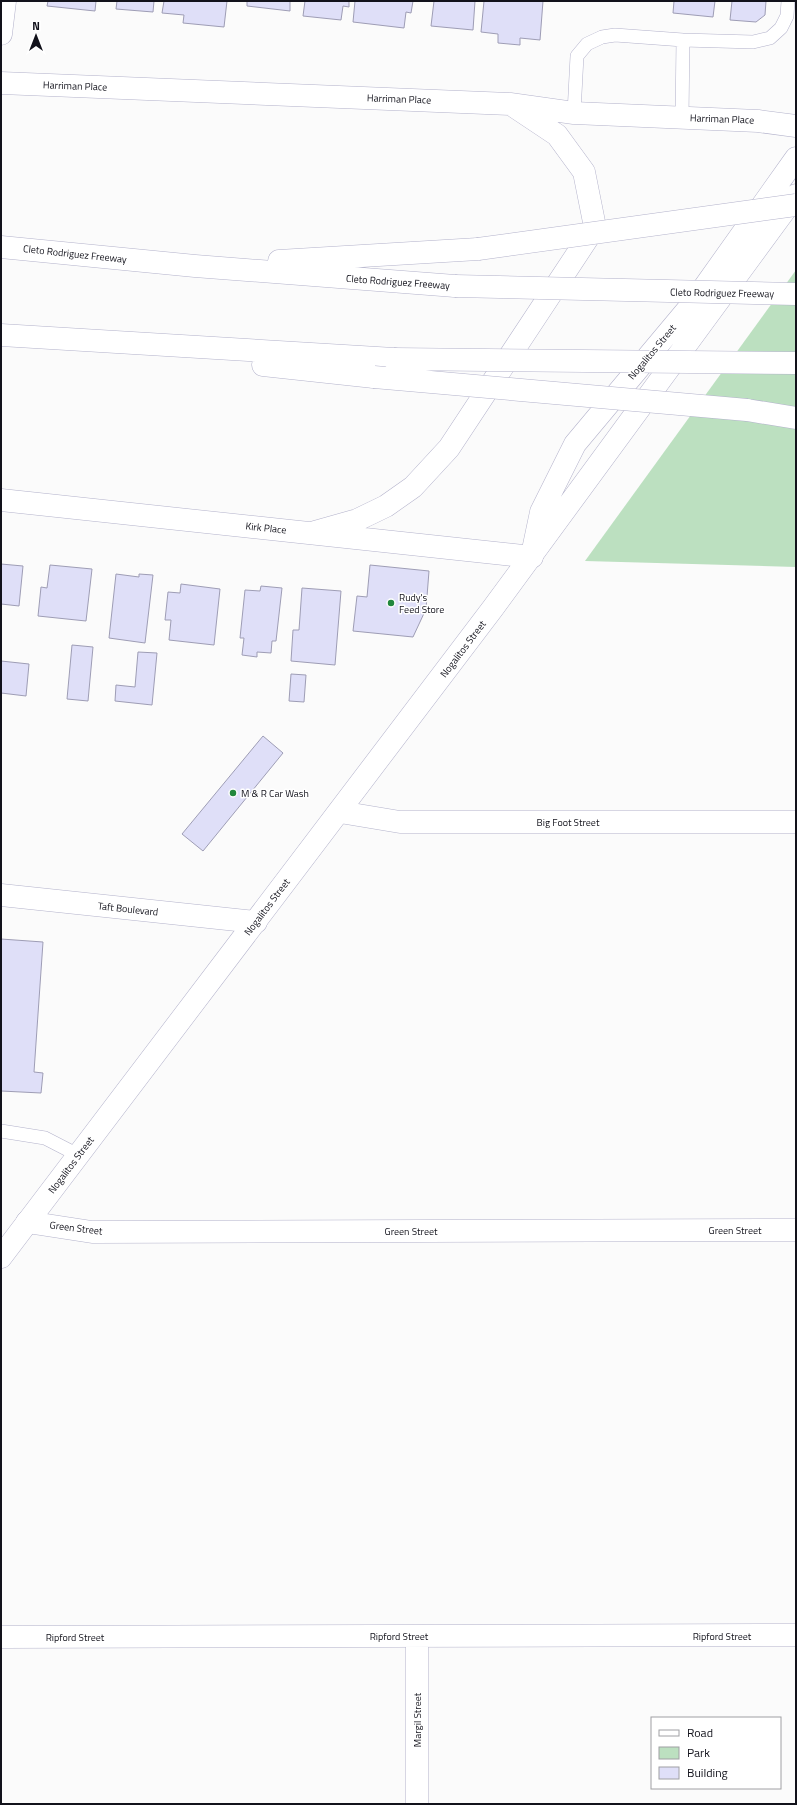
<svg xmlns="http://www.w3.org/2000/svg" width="797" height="1805" viewBox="0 0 797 1805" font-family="'Titillium Web',sans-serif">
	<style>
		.green { fill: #bce0c0 }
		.building { fill: #dfdff8; stroke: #9e9db5 }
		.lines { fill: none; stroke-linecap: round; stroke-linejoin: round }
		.service-casing { stroke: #b3b2cb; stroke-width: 14 }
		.minor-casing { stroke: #b3b2cb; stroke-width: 23 }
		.tertiary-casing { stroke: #b3b2cb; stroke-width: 23 }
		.secondary-casing { stroke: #b3b2cb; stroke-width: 23 }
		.primary-casing { stroke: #b3b2cb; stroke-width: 23 }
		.motorway-casing { stroke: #b3b2cb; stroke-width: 23 }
		.service { stroke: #fff; stroke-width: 13 }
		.minor { stroke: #fff; stroke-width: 22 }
		.tertiary { stroke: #fff; stroke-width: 22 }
		.secondary { stroke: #fff; stroke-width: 22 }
		.primary { stroke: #fff; stroke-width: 22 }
		.motorway { stroke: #fff; stroke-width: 22 }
		.motorway-bridge-casing { stroke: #b3b2cb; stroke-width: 23; stroke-linecap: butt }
		.motorway-bridge { stroke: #fff; stroke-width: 22 }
		.poi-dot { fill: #21873c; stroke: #fff; stroke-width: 1.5 }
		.labels { text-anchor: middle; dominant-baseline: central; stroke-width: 3; stroke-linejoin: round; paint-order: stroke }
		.street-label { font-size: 10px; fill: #12121b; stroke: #fff }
		.poi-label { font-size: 10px; fill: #12121b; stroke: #fff; text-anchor: start }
	</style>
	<rect width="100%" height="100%" fill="#fbfbfb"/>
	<path class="green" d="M 796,270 L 796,567 L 585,561 Z"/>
	<path class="building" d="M 48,1 L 96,1 L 95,11 L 47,6 Z
		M 117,1 L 154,1 L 153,12 L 116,9 Z
		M 164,1 L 227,1 L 224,27 L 183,23 L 184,15 L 162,13 Z
		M 247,1 L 290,1 L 290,11 L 247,6 Z
		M 305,1 L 349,1 L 349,7 L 343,6 L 341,20 L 303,16 Z
		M 355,1 L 413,1 L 411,13 L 406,12 L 404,28 L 353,22 Z
		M 434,1 L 475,1 L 473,30 L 431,26 Z
		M 484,1 L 543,1 L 540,40 L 520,38 L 520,45 L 498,43 L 498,34 L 481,32 Z
		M 674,1 L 715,1 L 713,17 L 673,13 Z
		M 732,1 L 766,1 L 765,15 L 756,22 L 730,20 Z
		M 1,564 L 23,566 L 19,606 L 1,604 Z
		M 50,565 L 92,569 L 86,621 L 38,616 L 41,587 L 47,588 Z
		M 370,565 L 429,571 L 426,609 L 413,637 L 353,631 L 357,596 L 367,597 Z
		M 116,574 L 139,577 L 139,574 L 153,575 L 145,643 L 109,638 Z
		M 181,584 L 220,589 L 214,645 L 169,640 L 171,620 L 165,620 L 168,592 L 180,593 Z
		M 261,586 L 282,588 L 276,641 L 272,641 L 271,653 L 257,652 L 257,657 L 242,655 L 244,638 L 240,638 L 245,590 L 260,591 Z
		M 302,588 L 341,591 L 335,665 L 291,661 L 293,630 L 299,630 Z
		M 72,645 L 93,647 L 88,701 L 67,699 Z
		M 138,652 L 157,653 L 152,705 L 115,701 L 116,685 L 135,687 Z
		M 1,661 L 29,664 L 26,696 L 1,693 Z
		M 291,674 L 306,675 L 304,702 L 289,701 Z
		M 263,736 L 283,753 L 203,851 L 182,834 Z
		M 1,939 L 43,942 L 34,1072 L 43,1073 L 41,1093 L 1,1091 Z"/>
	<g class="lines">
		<g class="service-casing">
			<path id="service" d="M 574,113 L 577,56 L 587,44 L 602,37 L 615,35 L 683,40 L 753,42 L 770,38 L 781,28 L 787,16 L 788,1
				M 682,117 L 683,40
				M 1,1131 L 45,1138 L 78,1155"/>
		</g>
		<g class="minor-casing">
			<path id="minor" d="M 1,895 L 256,922
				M 27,1222 L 92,1232 L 796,1230
				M 417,1636 L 417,1804
				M 1,1637 L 796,1635"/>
		</g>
		<g class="tertiary-casing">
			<path id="tertiary" d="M 1,34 L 5,1"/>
		</g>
		<g class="secondary-casing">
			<path id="secondary" d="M 1,83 L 510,104 L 574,113 L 758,121 L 796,126
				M 1,500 L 532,557
				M 311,533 L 357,520 L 386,506 L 413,487 L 449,448 L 595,227 L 584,172 L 557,135 L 515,107
				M 340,812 L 400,822 L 796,822"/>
		</g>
		<g class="primary-casing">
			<path id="primary" d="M 533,550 L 541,512 L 575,444 L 693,303 L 796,158
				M 1,1257 L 493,608 L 796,195"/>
		</g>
		<g class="motorway-casing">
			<path id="motorway" d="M 1,247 L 195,266 L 455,286
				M 279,261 L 478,249
				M 1,335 L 394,359
				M 263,365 L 374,377
				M 747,410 L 796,418"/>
		</g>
		<use href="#service" class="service"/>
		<use href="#minor" class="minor"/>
		<use href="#tertiary" class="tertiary"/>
		<use href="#secondary" class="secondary"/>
		<use href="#primary" class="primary"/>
		<use href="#motorway" class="motorway"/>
		<g class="motorway-bridge-casing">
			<path id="motorway-bridge" d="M 478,249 L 796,205
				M 455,286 L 796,294
				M 394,359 L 796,363
				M 374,377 L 747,410"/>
		</g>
		<use href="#motorway-bridge" class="motorway-bridge"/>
	</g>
	<g class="poi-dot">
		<circle cx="391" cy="603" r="4"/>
		<circle cx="233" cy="793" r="4"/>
	</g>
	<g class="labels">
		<g class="street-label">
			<text transform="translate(75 86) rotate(2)">Harriman Place</text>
			<text transform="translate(399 99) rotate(2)">Harriman Place</text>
			<text transform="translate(722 119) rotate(2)">Harriman Place</text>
			<text transform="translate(75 254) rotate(6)">Cleto Rodriguez Freeway</text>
			<text transform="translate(398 282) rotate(4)">Cleto Rodriguez Freeway</text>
			<text transform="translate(722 293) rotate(1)">Cleto Rodriguez Freeway</text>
			<text transform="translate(652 352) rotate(-50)">Nogalitos Street</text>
			<text transform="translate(266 528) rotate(6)">Kirk Place</text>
			<text transform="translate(463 649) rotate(-53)">Nogalitos Street</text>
			<text x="568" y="822">Big Foot Street</text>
			<text transform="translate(267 907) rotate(-53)">Nogalitos Street</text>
			<text transform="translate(128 909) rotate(6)">Taft Boulevard</text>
			<text transform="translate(71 1165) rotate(-53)">Nogalitos Street</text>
			<text transform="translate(76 1228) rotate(7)">Green Street</text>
			<text x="735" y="1230">Green Street</text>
			<text x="411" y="1231">Green Street</text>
			<text x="399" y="1636">Ripford Street</text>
			<text x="722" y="1636">Ripford Street</text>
			<text x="75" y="1637">Ripford Street</text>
			<text transform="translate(417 1720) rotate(-90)">Margil Street</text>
		</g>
		<g class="poi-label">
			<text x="399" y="597">Rudy's<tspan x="399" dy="12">Feed Store</tspan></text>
			<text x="241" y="793">M &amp; R Car Wash</text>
		</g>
	</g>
	<rect width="797" height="1805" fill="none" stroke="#12121b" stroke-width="4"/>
	<rect x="651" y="1717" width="130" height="72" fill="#ffffff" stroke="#a0a0a4"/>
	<rect x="659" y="1730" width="20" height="6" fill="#ffffff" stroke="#a0a0a4"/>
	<text x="687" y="1737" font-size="12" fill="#12121b">Road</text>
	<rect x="659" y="1747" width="20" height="12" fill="#bce0c0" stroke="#a0a0a4"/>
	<text x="687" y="1757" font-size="12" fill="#12121b">Park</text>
	<rect x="659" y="1767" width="20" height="12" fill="#dfdff8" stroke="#a0a0a4"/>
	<text x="687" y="1777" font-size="12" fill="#12121b">Building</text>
	<g transform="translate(36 36)" stroke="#ffffff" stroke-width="3" paint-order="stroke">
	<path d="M0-3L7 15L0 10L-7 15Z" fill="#12121b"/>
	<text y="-6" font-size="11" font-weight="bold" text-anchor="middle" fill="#12121b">N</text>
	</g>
</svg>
